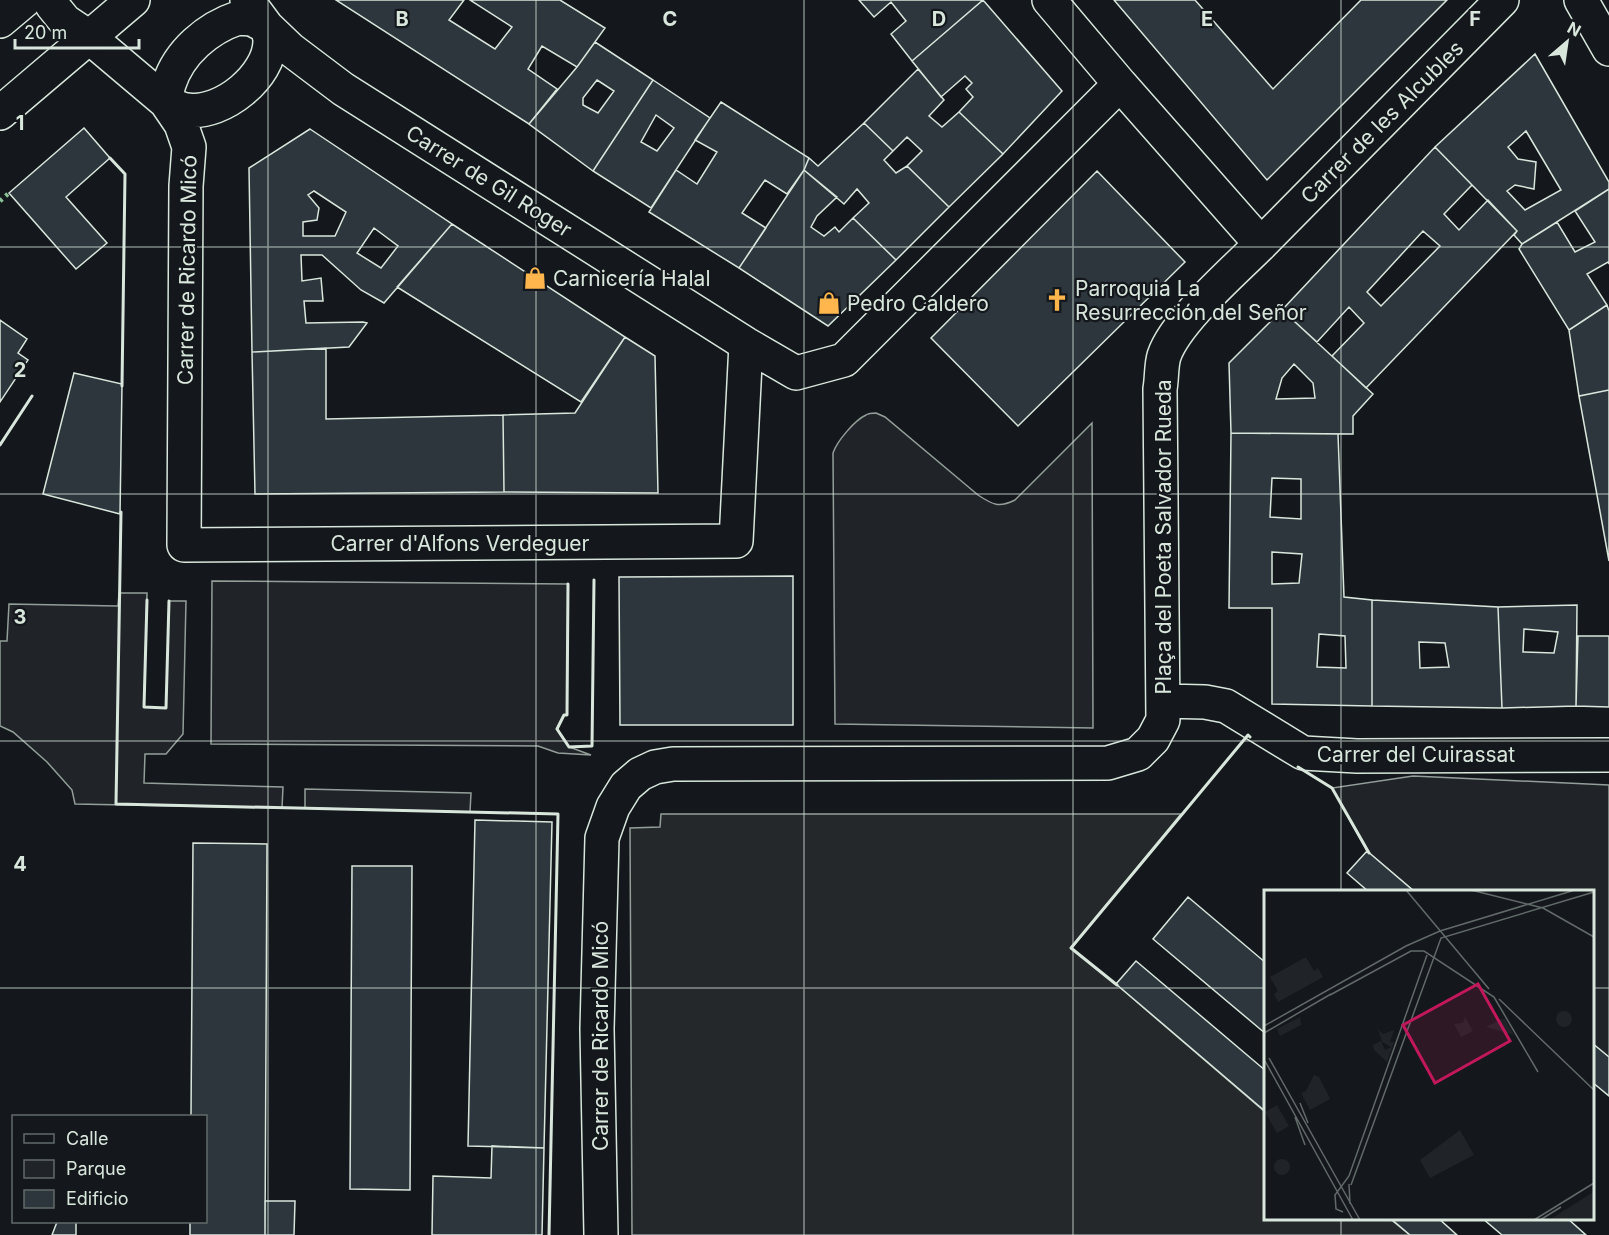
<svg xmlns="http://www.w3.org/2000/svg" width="1609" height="1235" viewBox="0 0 1609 1235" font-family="Inter,sans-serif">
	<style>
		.green { fill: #202428; stroke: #939e99; stroke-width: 1.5 }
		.parking { fill: #24282b; stroke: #939e99; stroke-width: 1.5 }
		.building { fill: #2c363c; stroke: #d8e6dc; stroke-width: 1.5; fill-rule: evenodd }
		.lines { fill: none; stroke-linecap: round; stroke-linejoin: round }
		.minor-casing { stroke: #d8e6dc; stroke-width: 36 }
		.secondary-casing { stroke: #d8e6dc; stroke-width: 36 }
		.minor { stroke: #14181c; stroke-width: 33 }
		.secondary { stroke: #14181c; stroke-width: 33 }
		.hedge { stroke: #8ac095; stroke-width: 4.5; stroke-dasharray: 3 4.5; stroke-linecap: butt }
		.wall { stroke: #d8e6dc; stroke-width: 3 }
		.grid { fill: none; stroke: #d8e6dc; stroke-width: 1.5; stroke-opacity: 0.55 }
		.labels { text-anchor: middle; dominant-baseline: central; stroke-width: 4.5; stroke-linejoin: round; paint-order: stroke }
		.street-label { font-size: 21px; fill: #d8e6dc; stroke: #14181c }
		.poi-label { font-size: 21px; fill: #d8e6dc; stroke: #14181c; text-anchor: start }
		.inset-road { fill: none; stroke: #626a69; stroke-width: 1.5 }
		.view { fill: #c2185b; fill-opacity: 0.15; stroke: #c2185b; stroke-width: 3 }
		.inset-edge { fill: none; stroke: #d8e6dc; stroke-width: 3 }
		.grid-label { font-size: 20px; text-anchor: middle; font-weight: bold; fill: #d8e6dc; stroke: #14181c; stroke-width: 4.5; stroke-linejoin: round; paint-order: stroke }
	</style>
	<rect width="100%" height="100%" fill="#14181c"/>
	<path class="green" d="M 876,413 L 885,417 L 978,495 C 993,505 999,508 1015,500 L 1092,423 L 1093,728 L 835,724 L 833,453 C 837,441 855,420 866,415 C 869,413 873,413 876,413 Z
		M 212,581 L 568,584 L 567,715 L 564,715 L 557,729 L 569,747 L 591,755 L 558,753 L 538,746 L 211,744 Z
		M 119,593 L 147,593 L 144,707 L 166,708 L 169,601 L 186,601 L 183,734 L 166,754 L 145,754 L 144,783 L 283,787 L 282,808 L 75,804 L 72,790 L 47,762 L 13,732 L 0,726 L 0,641 L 7,641 L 9,604 L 118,606 Z
		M 1413,776 L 1609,785 L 1609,1058 L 1593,1044 L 1592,892 L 1414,891 L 1367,851 L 1332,788 Z
		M 305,789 L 471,793 L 470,812 L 305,808 Z"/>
	<path class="parking" d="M 661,814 L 1181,814 L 1071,948 L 1116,984 L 1265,1112 L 1266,1218 L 1390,1219 L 1410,1235 L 632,1235 L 630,828 L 660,827 Z"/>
	<path class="building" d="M 336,0 L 464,0 L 449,20 L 495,49 L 512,27 L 470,0 L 560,0 L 605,28 L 577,67 L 542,46 L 528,69 L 557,89 L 529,124 Z
		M 859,0 L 983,0 L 912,61 L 891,34 L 906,21 L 891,2 L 874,17 Z
		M 983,0 L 1062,91 L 1003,154 L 959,112 L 973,97 L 966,89 L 972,83 L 965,76 L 941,97 L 912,61 Z
		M 1114,0 L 1195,0 L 1273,89 L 1361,0 L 1447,0 L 1267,180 Z
		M 595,42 L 653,80 L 593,171 L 529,124 L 577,67 ZM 597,80 L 614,91 L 598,113 L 583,105 L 583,98 Z
		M 1535,54 L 1609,182 L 1609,189 L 1522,244 L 1514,235 L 1517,231 L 1435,147 ZM 1526,131 L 1561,190 L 1525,210 L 1507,191 L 1515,185 L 1534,189 L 1536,162 L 1518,159 L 1508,147 Z
		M 918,69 L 944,100 L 929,116 L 942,127 L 959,112 L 1003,154 L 949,207 L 907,166 L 922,151 L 907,137 L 893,151 L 864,123 Z
		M 653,80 L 710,118 L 651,208 L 593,171 ZM 656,115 L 674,128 L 657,151 L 641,142 Z
		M 721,102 L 809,158 L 804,170 L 787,194 L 765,180 L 742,213 L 766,228 L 739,268 L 649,212 L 676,170 L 697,184 L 717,152 L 695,140 Z
		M 864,123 L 893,151 L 884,160 L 896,173 L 907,166 L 949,207 L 896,260 L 853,218 L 869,203 L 857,189 L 844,204 L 804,170 L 809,158 L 818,166 Z
		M 84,128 L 110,158 L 66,197 L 107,243 L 76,269 L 9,193 Z
		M 310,129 L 452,224 L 384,303 L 361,290 L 322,255 L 301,255 L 302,281 L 321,278 L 323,301 L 304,301 L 306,323 L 363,322 L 367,323 L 349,347 L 252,352 L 249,168 ZM 314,191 L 346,212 L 335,236 L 303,236 L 303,222 L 317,220 L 319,208 L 308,195 ZM 374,228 L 398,246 L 381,268 L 357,253 Z
		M 1435,147 L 1472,185 L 1444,214 L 1459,230 L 1488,200 L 1517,231 L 1366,388 L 1332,356 L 1364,323 L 1349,307 L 1317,342 L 1282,310 ZM 1423,231 L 1440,246 L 1381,306 L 1367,292 Z
		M 804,170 L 837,197 L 817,216 L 811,227 L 824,236 L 835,227 L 839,232 L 853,218 L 896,260 L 828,326 L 739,268 Z
		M 1097,171 L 1185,262 L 1018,426 L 931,338 Z
		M 1609,189 L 1609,264 L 1608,262 L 1587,274 L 1607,305 L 1569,330 L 1519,249 L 1522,244 L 1557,222 L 1575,252 L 1595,242 L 1575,211 Z
		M 452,224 L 625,337 L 581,402 L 397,287 Z
		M 1607,305 L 1609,311 L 1609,390 L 1579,396 L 1569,330 Z
		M 1282,310 L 1373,394 L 1353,416 L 1353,434 L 1231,433 L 1229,363 ZM 1294,364 L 1313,383 L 1315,398 L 1276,399 L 1282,378 Z
		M 0,320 L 27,339 L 18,353 L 28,360 L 0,402 Z
		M 625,337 L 655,356 L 658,493 L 504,492 L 503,415 L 575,413 Z
		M 326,348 L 326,419 L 503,415 L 504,492 L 255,494 L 252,352 Z
		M 74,373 L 122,384 L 120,514 L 43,494 Z
		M 1609,390 L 1609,561 L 1579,396 Z
		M 1231,433 L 1338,434 L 1344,597 L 1372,600 L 1372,706 L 1272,704 L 1272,608 L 1229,608 ZM 1272,478 L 1301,479 L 1301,519 L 1270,517 ZM 1272,552 L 1302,554 L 1299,583 L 1272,584 ZM 1319,634 L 1345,636 L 1346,668 L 1317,667 Z
		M 793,576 L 793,725 L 620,725 L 619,577 Z
		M 1372,600 L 1498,607 L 1502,708 L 1372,706 ZM 1419,642 L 1445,643 L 1449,667 L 1420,668 Z
		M 1577,605 L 1576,706 L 1502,708 L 1498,607 ZM 1524,629 L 1558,632 L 1554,653 L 1523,652 Z
		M 1578,636 L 1609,636 L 1609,707 L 1576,706 Z
		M 475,820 L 552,822 L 544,1148 L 468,1146 Z
		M 193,843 L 267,844 L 265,1235 L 190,1235 L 190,1222 L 206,1222 L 206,1116 L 191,1116 Z
		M 1367,851 L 1415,892 L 1369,892 L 1347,873 Z
		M 352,866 L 412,866 L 410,1190 L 350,1189 Z
		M 1188,897 L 1266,963 L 1266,1034 L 1153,939 Z
		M 1136,961 L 1266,1071 L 1266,1112 L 1116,984 Z
		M 1592,1043 L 1609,1057 L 1609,1096 L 1592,1082 Z
		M 492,1146 L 544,1148 L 542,1235 L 432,1235 L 433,1176 L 491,1178 Z
		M 265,1201 L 295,1201 L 294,1235 L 265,1235 Z
		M 1390,1218 L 1438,1218 L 1457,1235 L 1410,1235 Z
		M 1482,1218 L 1567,1218 L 1586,1235 L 1502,1235 Z
		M 57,1222 L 76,1222 L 76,1235 L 52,1235 Z"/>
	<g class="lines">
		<g class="minor-casing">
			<path id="minor" d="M 51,0 L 52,5 L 65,21 L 89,37 L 166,102 L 181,124 L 189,147 L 186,186 L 184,545 L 736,541 L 746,344
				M 247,0 L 267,27 L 290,49 L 343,89 L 746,344 L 796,373 L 844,360 L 1120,84 L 1261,244 C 1234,271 1176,321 1164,356 C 1161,366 1162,378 1160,389 L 1163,720 L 1153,739 L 1138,754 L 1108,763 L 673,764 L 655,767 L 640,774 L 626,786 L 613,807 L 602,838 L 597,1029 L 601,1235
				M 1049,0 L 1120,84
				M 238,18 L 252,19 L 267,27 C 268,31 270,37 270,41 C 270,76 222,115 188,110 C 181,110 173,105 166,102 C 167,96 167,90 169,84 C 179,52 208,28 238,18 Z
				M 1261,244 L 1502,0
				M 1164,701 L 1205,702 L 1226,706 L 1303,753 L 1357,756 L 1609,755"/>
		</g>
		<g class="secondary-casing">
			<path id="secondary" d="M 1581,0 L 1609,49
				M 0,21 L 25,0
				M 0,113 L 133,0"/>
		</g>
		<use href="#minor" class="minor"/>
		<use href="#secondary" class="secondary"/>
		<path class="hedge" d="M 0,201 L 9,193"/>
		<path class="wall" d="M 110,158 L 125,174 L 122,386
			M 0,445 L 32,396
			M 121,512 L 116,804 L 558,814 L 549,1235
			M 568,584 L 567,715 L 564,715 L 557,729 L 569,747 L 592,746 L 594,580
			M 147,600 L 144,707 L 166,708 L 169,601
			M 1298,767 L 1332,788 L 1369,853
			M 1117,985 L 1071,948 L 1248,735 L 1250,737"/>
	</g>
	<path class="grid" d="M 268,0 L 268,1235M 536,0 L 536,1235M 804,0 L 804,1235M 1073,0 L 1073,1235M 1341,0 L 1341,892M 0,247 L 1609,247M 0,494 L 1609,494M 0,741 L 1609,741M 0,988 L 1266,988M 1592,988 L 1609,988M 1341,1218 L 1341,1235"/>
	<defs>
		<g id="shop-bare" transform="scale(1.8)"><path d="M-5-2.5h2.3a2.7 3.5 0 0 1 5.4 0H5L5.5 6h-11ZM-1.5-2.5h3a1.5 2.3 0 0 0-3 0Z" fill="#ffb74d" stroke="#14181c" stroke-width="2.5" paint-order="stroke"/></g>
		<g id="church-bare" transform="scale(1.8)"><path d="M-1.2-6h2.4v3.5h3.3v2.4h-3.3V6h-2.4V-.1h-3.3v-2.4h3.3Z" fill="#ffb74d" stroke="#14181c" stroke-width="2.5" paint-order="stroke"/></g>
	</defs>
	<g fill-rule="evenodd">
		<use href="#shop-bare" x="535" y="278"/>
		<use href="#church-bare" x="1057" y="300"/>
		<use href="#shop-bare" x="829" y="303"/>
	</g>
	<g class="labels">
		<g class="street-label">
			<text transform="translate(1382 122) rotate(-45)">Carrer de les Alcubles</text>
			<text transform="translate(489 181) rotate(32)">Carrer de Gil Roger</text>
			<text transform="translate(187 270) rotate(-89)">Carrer de Ricardo Micó</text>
			<text transform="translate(1163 537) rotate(-90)">Plaça del Poeta Salvador Rueda</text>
			<text x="460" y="543">Carrer d'Alfons Verdeguer</text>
			<text x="1416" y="754">Carrer del Cuirassat</text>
			<text transform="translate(600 1036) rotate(-90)">Carrer de Ricardo Micó</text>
		</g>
		<g class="poi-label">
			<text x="553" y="278">Carnicería Halal</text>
			<text x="1075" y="288">Parroquia La<tspan x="1075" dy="24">Resurrección del Señor</tspan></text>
			<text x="847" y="303">Pedro Caldero</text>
		</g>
	</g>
	<g transform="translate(1264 890)">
		<rect width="330" height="330" fill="#14181c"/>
		<path d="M 42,67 L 50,81 L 54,78 L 59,87 L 14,112 L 10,104 L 14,101 L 6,87 ZM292 129a8 8 0 1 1 16 0a8 8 0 1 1-16 0ZM 36,127 L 37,135 L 16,146 L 13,139 ZM 201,127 L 209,141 L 197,147 L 190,134 L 199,133 ZM 241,129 L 250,145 L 222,137 L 237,129 ZM 114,139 L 119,144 L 130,140 L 126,152 L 130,152 L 123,172 L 110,160 L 109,155 L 117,151 L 121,160 L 127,157 L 118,152 ZM 50,185 L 55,187 L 66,209 L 46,220 L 37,203 L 42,201 ZM 13,215 L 25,236 L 13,243 L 1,222 ZM 196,240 L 210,265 L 166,288 L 156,270 ZM10 277a8 8 0 1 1 16 0a8 8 0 1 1-16 0ZM 330,302 L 330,330 L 285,330 L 328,303 Z" fill="#202428"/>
		<path class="inset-road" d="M 142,0 L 225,99M 207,0 L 279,18 L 330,47M 66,105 L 147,61 L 160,61 L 230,107 L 274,182M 235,109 L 330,200M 0,136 L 142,56 L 176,41 L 311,0M 0,143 L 67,104M 5,168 L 96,330M 1,171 L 89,330M 36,213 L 44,233M 31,227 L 41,255M 85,294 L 86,314M 87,295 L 177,48 L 330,2M 79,322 L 72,319 L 71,305 L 85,286 L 163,65M 270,330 L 330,293M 276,330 L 297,317"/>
		<path class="view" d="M 214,94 L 246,151 L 171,193 L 139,135 Z"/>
		<rect width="330" height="330" class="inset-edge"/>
	</g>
	<g class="grid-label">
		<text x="402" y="26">B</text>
		<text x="670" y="26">C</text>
		<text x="939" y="26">D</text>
		<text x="1207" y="26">E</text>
		<text x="1475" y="26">F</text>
		<text x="20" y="130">1</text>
		<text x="20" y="377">2</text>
		<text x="20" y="624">3</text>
		<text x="20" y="871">4</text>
	</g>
	<rect x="12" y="1115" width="195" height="108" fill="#14181c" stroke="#626a69" stroke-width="1.5"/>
	<rect x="24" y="1134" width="30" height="9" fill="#14181c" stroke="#626a69" stroke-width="1.5"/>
	<text x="66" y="1145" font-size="18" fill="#d8e6dc">Calle</text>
	<rect x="24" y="1160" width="30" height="18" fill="#202428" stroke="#626a69" stroke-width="1.5"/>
	<text x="66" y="1175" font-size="18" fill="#d8e6dc">Parque</text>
	<rect x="24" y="1190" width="30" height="18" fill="#2c363c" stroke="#626a69" stroke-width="1.5"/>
	<text x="66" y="1205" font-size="18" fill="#d8e6dc">Edificio</text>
	<g transform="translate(1567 42) rotate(29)" stroke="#14181c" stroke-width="4.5" paint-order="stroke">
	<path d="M0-4.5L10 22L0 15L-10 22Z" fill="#d8e6dc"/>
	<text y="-9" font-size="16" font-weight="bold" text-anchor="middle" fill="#d8e6dc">N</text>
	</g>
	<path d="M15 39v9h124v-9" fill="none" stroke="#d8e6dc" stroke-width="3"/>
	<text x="24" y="39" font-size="18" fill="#d8e6dc" stroke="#14181c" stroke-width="4.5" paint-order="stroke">20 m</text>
</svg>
